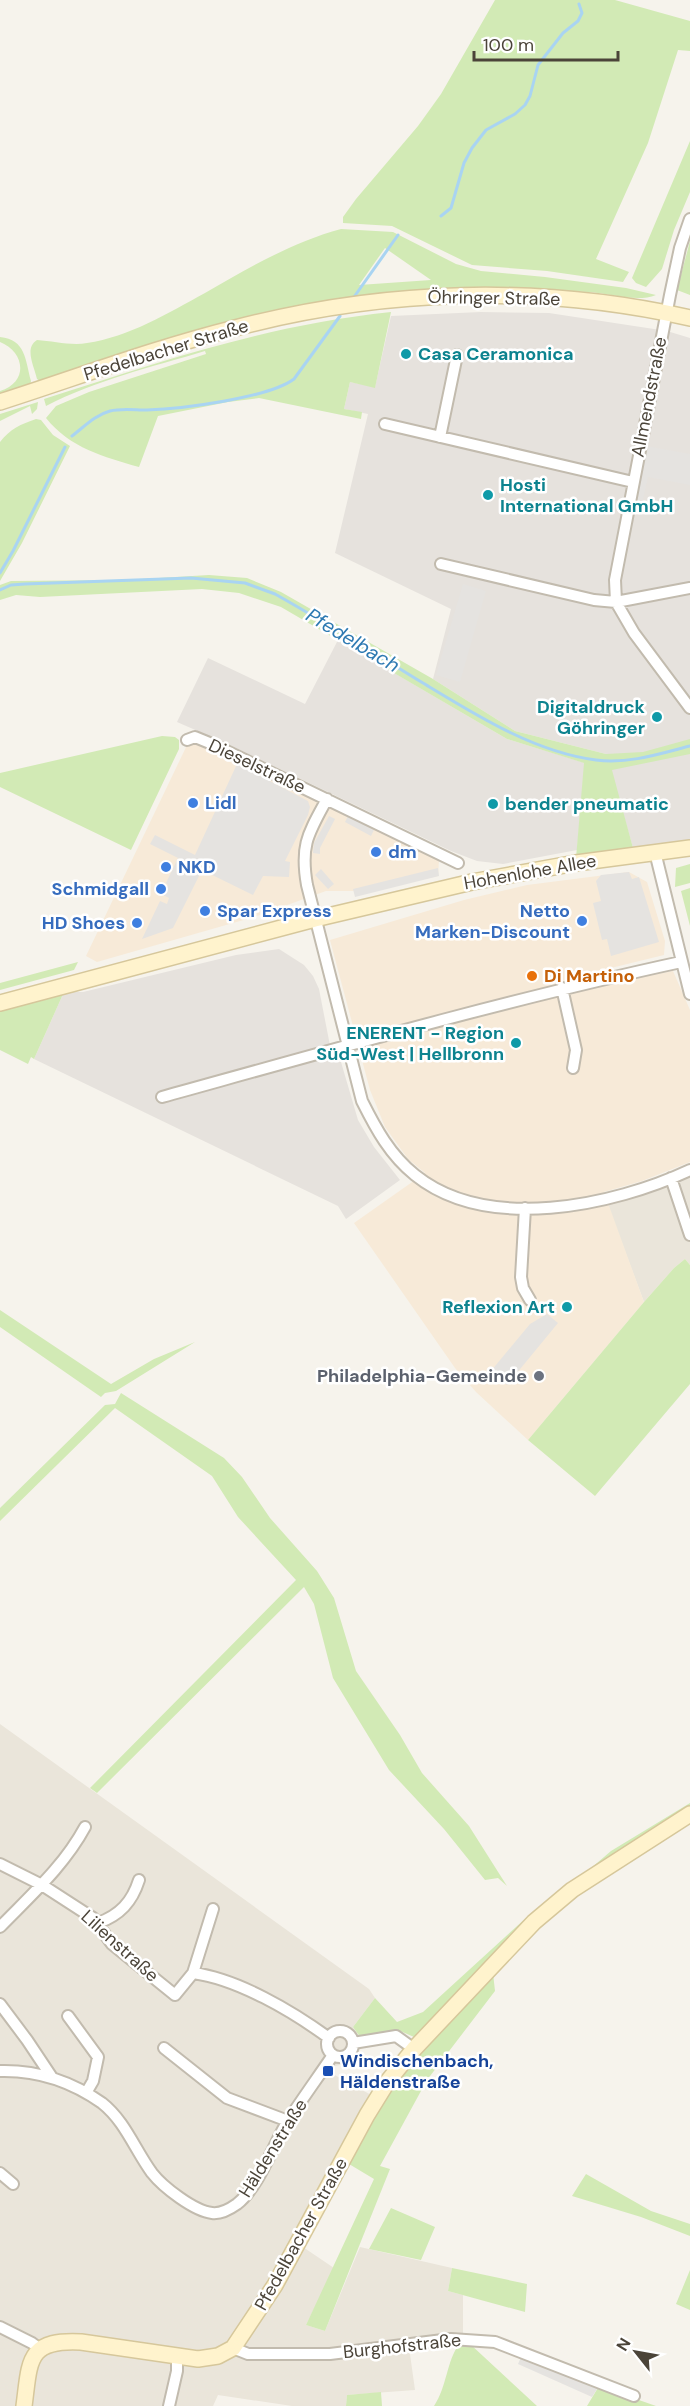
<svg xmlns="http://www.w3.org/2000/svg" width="690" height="2406" viewBox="0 0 690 2406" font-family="'DM Sans',sans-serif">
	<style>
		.residential { fill: #eae5da }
		.commercial { fill: #f7ead8 }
		.industrial { fill: #e6e2dd }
		.green { fill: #d2eab5; fill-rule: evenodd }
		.parking { fill: #e5e3e0 }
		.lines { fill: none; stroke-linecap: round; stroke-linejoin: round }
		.stream { stroke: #a9d4f2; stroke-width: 3 }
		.street-casing { stroke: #c2bbae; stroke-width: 14 }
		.secondary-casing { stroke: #d6c79b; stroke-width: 18 }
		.street { stroke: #fff; stroke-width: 10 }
		.secondary { stroke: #fff3cd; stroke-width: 15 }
		.culture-dot { fill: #0f9aa8; stroke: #fff; stroke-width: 2 }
		.shop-dot { fill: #3f7fe0; stroke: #fff; stroke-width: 2 }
		.food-dot { fill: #e8710a; stroke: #fff; stroke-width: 2 }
		.worship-dot { fill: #6b7280; stroke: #fff; stroke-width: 2 }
		.transit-dot { fill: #1a4fb4; stroke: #fff; stroke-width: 2 }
		.labels { text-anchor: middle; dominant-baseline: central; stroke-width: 5; stroke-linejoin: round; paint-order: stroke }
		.street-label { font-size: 18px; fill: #4b4439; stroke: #fff }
		.culture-label { font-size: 18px; font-weight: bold; fill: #0d838f; stroke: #fff; text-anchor: start }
		.shop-label { font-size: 18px; font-weight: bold; fill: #366cbe; stroke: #fff; text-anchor: start }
		.food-label { font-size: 18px; font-weight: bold; fill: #c56008; stroke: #fff; text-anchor: start }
		.worship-label { font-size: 18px; font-weight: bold; fill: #5b616d; stroke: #fff; text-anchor: end }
		.transit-label { font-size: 18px; font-weight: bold; fill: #164399; stroke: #fff; text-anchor: start }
		.water-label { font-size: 20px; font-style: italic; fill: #2e7ab2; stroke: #fff }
	</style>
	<rect width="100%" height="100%" fill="#f6f3ec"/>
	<path class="residential" d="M 690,1170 L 690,1265 L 685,1259 L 674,1268 L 644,1302 L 605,1198 Z
		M 0,1724 L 369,1989 L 375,1998 L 353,2027 L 360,2037 L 361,2048 L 355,2057 L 345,2064 L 335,2066 L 331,2073 L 373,2096 L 294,2241 L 334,2268 L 306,2325 L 325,2331 L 360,2247 L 452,2268 L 448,2291 L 463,2295 L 463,2336 L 409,2347 L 415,2390 L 347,2395 L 346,2406 L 292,2406 L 218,2395 L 213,2406 L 0,2406 Z"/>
	<path class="commercial" d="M 196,741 L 439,860 L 438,876 L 371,891 L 326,891 L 254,917 L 97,962 L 86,956 L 188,743 Z
		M 629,872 L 647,882 L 665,941 L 664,955 L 570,978 L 570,979 L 577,990 L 673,971 L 690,1010 L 690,1162 L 642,1181 L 604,1192 L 644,1302 L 528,1440 L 476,1392 L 455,1368 L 354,1223 L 425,1173 L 408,1159 L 385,1127 L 370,1090 L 330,940 L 464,900 L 527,885 Z"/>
	<path class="industrial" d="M 481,312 L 549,313 L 667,331 L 690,338 L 690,840 L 633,848 L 606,754 L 515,731 L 433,679 L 451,609 L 335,553 L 368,414 L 344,409 L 350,382 L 375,387 L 391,316 Z
		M 338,640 L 507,739 L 585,763 L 577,850 L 503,864 L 477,861 L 451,851 L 232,746 L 177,722 L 208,658 L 305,704 Z
		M 279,949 L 304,965 L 313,976 L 319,989 L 333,1061 L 341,1062 L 358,1120 L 374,1147 L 400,1180 L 346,1219 L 338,1206 L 34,1059 L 64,992 L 83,992 L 236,955 Z"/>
	<path class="green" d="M 495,0 L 615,0 L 690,21 L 690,51 L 678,50 L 648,143 L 596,259 L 629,272 L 623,282 L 547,271 L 472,265 L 392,226 L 343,223 L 343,217 L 356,199 L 418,126 L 441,94 Z
		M 690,141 L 690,192 L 674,230 L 662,269 L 646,287 L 636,283 L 632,278 Z
		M 341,229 L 393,232 L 456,264 L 481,271 L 545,277 L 626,288 L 656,295 C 636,303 610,293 588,292 C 531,290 472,287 415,292 L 40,381 L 37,379 C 34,366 24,348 37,340 C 53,341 72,346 87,343 C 129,337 168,313 205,293 C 248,268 293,242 341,229 ZM 385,248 L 431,280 L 359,285 Z
		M 690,241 L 690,295 L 677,290 Z
		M 391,312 L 375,388 L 350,382 L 344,409 L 362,412 L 361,419 L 259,398 L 228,402 L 158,416 L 139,467 C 104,457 70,448 46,418 L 56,406 L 89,392 L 206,354 L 205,351 C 152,367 96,380 46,406 L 44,399 C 162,361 267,325 391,312 Z
		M 0,337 C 26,340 25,359 31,381 L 30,385 L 0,397 L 0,391 C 29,382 25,352 0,342 Z
		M 38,402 L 37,409 L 32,414 L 30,406 L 0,421 L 0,414 Z
		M 36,419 L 41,420 L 53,435 L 70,446 L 22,543 L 0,581 L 0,442 C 10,429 21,424 36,419 Z
		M 209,575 L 247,578 L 281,592 L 433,679 L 515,731 L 606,754 L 643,752 L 690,739 L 690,754 L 612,770 L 633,848 L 576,858 L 584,763 L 507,739 L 281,607 L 239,593 L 202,589 L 40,597 L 16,595 L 0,600 L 0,585 L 11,581 L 125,580 Z
		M 162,736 L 175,737 L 179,740 L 179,749 L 131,850 L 0,787 L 0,773 Z
		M 690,864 L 690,883 L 675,887 L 676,868 Z
		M 690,888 L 690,926 L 681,891 Z
		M 78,962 L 74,970 L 0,990 L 0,983 Z
		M 64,992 L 34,1059 L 31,1057 L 28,1064 L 0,1050 L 0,1008 Z
		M 685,1259 L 690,1265 L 690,1384 L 595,1496 L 528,1440 L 644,1302 L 674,1268 Z
		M 0,1310 L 111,1384 L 154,1359 L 195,1342 L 116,1391 L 105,1393 L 101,1397 L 0,1327 Z
		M 121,1393 L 224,1458 L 242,1477 L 270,1518 L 317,1571 L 334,1598 L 356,1671 L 400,1735 L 422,1773 L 469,1826 L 507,1886 L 498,1878 L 485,1880 L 444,1829 L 389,1770 L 333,1678 L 314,1604 L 304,1587 L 97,1793 L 90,1788 L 296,1580 L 238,1517 L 212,1476 L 115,1408 L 0,1521 L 0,1508 L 105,1405 L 115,1404 Z
		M 690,1803 L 690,1808 L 569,1887 L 611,1851 Z
		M 527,1917 L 526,1925 L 421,2035 L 414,2037 L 398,2030 L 360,2037 L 353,2027 L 375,1998 L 397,2022 L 423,2012 Z
		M 493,1973 L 495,1991 L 427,2080 L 380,2166 L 390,2169 L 325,2331 L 306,2325 L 374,2179 L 349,2164 C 362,2138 375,2111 393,2088 C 423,2047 459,2011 493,1973 Z
		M 586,2174 L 651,2211 L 690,2224 L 690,2236 L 641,2217 L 572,2196 Z
		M 391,2208 L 435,2227 L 421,2260 L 369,2249 Z
		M 452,2268 L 527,2284 L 525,2312 L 448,2291 Z
		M 690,2270 L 690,2310 L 676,2304 Z
		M 470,2344 L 537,2406 L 434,2406 C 447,2387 447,2359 459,2345 Z
		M 599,2386 L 656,2406 L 587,2406 Z
		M 381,2392 L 382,2406 L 346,2406 L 347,2395 Z"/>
	<path class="parking" d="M 646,446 L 690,454 L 690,485 L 648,477 L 641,507 L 635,506 Z
		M 463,584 L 486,591 L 460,682 L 436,675 Z
		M 237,764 L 308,801 L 310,807 L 308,815 L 285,861 L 290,862 L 289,877 L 263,876 L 253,895 L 202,870 L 173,928 L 142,939 L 160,901 L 167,904 L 169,898 L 163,895 L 168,885 L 166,883 L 178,858 L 150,844 L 155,835 L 195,855 Z
		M 329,816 L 335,819 L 320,848 L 320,854 L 313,853 L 314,843 Z
		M 348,816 L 374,830 L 371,836 L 345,822 Z
		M 438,868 L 439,876 L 355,897 L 353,889 Z
		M 321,869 L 334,884 L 328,889 L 315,875 Z
		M 629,872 L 632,879 L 639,877 L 659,942 L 611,956 L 607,939 L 602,940 L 593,903 L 601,901 L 596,881 L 601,875 Z
		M 547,1314 L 558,1323 L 507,1385 L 491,1371 L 530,1324 Z
		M 522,2355 L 599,2386 L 592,2397 L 518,2364 Z"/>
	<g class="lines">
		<path class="stream" d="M 441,216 L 451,208 L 464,163 L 472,148 L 486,130 L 515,114 L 525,105 L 530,96 L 538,65 L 563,33 L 578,21 L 582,13 L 579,4
			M 354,297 L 398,235
			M 72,436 C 84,427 95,415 110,411 C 121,408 135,410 147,410 C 180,409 269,398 294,379 L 340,316
			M 0,573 L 13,551 L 65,447
			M 0,590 L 11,585 L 25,584 L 191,578 L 245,583 L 275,594 C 325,622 374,653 423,683 C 476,715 534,752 596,760 C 629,764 659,754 690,746"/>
		<g class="street-casing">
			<path id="street" d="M 690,219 L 680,248 L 670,295 L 615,580 L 616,602 L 634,633 L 690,708
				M 385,424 L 633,482
				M 440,437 L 457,355
				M 441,564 L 594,600 L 616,602 L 690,588
				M 187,740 L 195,737 L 212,744 L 458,863
				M 327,799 C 308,834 300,845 307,885 L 362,1101 C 376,1129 390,1155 415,1175 C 487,1233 613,1206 690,1170
				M 655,852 L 690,994
				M 562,988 L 576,1050 L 573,1068
				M 162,1097 C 335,1049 506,1000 681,962
				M 671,1178 L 690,1235
				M 525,1208 L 521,1277 L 523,1288 L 530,1300
				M 0,1864 L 42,1885 L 93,1918 L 112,1944 L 175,1995 L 193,1973 C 238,1979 292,2011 329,2038
				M 98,1923 C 120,1915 132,1902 139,1880
				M 0,1927 C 31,1895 64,1866 85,1827
				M 193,1973 L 213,1909
				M 0,2004 L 27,2040 L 51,2076
				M 68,2016 L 98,2057 L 93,2081 L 86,2093
				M327 2044a13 13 0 1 1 26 0a13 13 0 1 1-26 0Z
				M 353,2043 L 396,2036 L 414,2049
				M 164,2048 L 227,2098 L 288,2121
				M 0,2071 C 38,2070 71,2081 102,2103 C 125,2121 135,2150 152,2173 C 163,2187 194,2211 212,2213 C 220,2214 230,2209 237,2204 C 260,2186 273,2144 289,2119 C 303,2098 318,2077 333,2055
				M 0,2173 L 13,2184
				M 0,2327 L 32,2343 L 40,2349
				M 233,2348 L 248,2354 L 330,2354 L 451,2339 L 495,2342 L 634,2396
				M 169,2406 L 177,2371 L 177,2357"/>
		</g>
		<g class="secondary-casing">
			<path id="secondary" d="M 0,402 C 78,377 155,348 235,328 C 384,289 539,284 690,318
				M 0,1003 L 315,919 L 472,882 L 576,863 L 690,848
				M 24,2406 C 30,2362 26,2339 81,2342 L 198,2359 L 218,2356 L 233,2348 L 275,2285 L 367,2115 L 388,2081 L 414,2049 L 534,1922 L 572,1890 L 690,1814"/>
		</g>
		<use href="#street" class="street"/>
		<use href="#secondary" class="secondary"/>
	</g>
	<g class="culture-dot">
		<circle cx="406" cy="354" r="6"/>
		<circle cx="488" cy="495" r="6"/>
		<circle cx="657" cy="717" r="6"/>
		<circle cx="493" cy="804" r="6"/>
		<circle cx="516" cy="1043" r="6"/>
		<circle cx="567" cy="1307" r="6"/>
	</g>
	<g class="shop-dot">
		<circle cx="193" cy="803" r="6"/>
		<circle cx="376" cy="852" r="6"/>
		<circle cx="166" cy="867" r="6"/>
		<circle cx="161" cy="889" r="6"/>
		<circle cx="205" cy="911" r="6"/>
		<circle cx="582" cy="921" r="6"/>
		<circle cx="137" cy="923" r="6"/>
	</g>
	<circle class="food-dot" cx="532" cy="976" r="6"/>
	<circle class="worship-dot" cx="539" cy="1376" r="6"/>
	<rect class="transit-dot" x="322" y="2065" width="12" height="12" rx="3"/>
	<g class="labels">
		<g class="street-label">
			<text transform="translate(494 298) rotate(1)">Öhringer Straße</text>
			<text transform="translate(166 350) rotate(-17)">Pfedelbacher Straße</text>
			<text transform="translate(649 397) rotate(-79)">Allmendstraße</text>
			<text transform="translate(257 766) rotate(25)">Dieselstraße</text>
			<text transform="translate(530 872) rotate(-10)">Hohenlohe Allee</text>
			<text transform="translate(120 1946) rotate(42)">Lilienstraße</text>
			<text transform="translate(273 2148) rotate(-58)">Häldenstraße</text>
			<text transform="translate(301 2234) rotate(-61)">Pfedelbacher Straße</text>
			<text transform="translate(402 2346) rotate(-6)">Burghofstraße</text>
		</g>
		<g class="culture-label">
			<text x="418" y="354">Casa Ceramonica</text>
			<text x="500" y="485">Hosti<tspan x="500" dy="21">International GmbH</tspan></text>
			<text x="645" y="707" text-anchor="end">Digitaldruck<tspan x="645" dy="21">Göhringer</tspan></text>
			<text x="505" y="804">bender pneumatic</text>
			<text x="504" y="1033" text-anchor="end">ENERENT - Region<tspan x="504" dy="21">Süd-West | Hellbronn</tspan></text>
			<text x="555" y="1307" text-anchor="end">Reflexion Art</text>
		</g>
		<g class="shop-label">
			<text x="205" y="803">Lidl</text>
			<text x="388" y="852">dm</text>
			<text x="178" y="867">NKD</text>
			<text x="149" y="889" text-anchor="end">Schmidgall</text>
			<text x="217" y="911">Spar Express</text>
			<text x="570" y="911" text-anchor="end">Netto<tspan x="570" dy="21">Marken-Discount</tspan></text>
			<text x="125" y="923" text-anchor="end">HD Shoes</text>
		</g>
		<g class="food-label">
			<text x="544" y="976">Di Martino</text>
		</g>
		<g class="worship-label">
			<text x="527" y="1376">Philadelphia-Gemeinde</text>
		</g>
		<g class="transit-label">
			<text x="340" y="2061">Windischenbach,<tspan x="340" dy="21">Häldenstraße</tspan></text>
		</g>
		<g class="water-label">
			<text transform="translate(353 640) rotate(31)">Pfedelbach</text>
		</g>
	</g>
	<g transform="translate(636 2352) rotate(301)" stroke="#ffffff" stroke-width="4.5" paint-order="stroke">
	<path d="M0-4.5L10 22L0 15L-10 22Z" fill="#4b4439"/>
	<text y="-9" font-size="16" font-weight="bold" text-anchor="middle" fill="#4b4439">N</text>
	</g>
	<path d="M474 51v9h144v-9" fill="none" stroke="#4b4439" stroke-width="3"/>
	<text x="483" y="51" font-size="18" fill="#4b4439" stroke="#ffffff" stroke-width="4.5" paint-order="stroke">100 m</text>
</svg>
